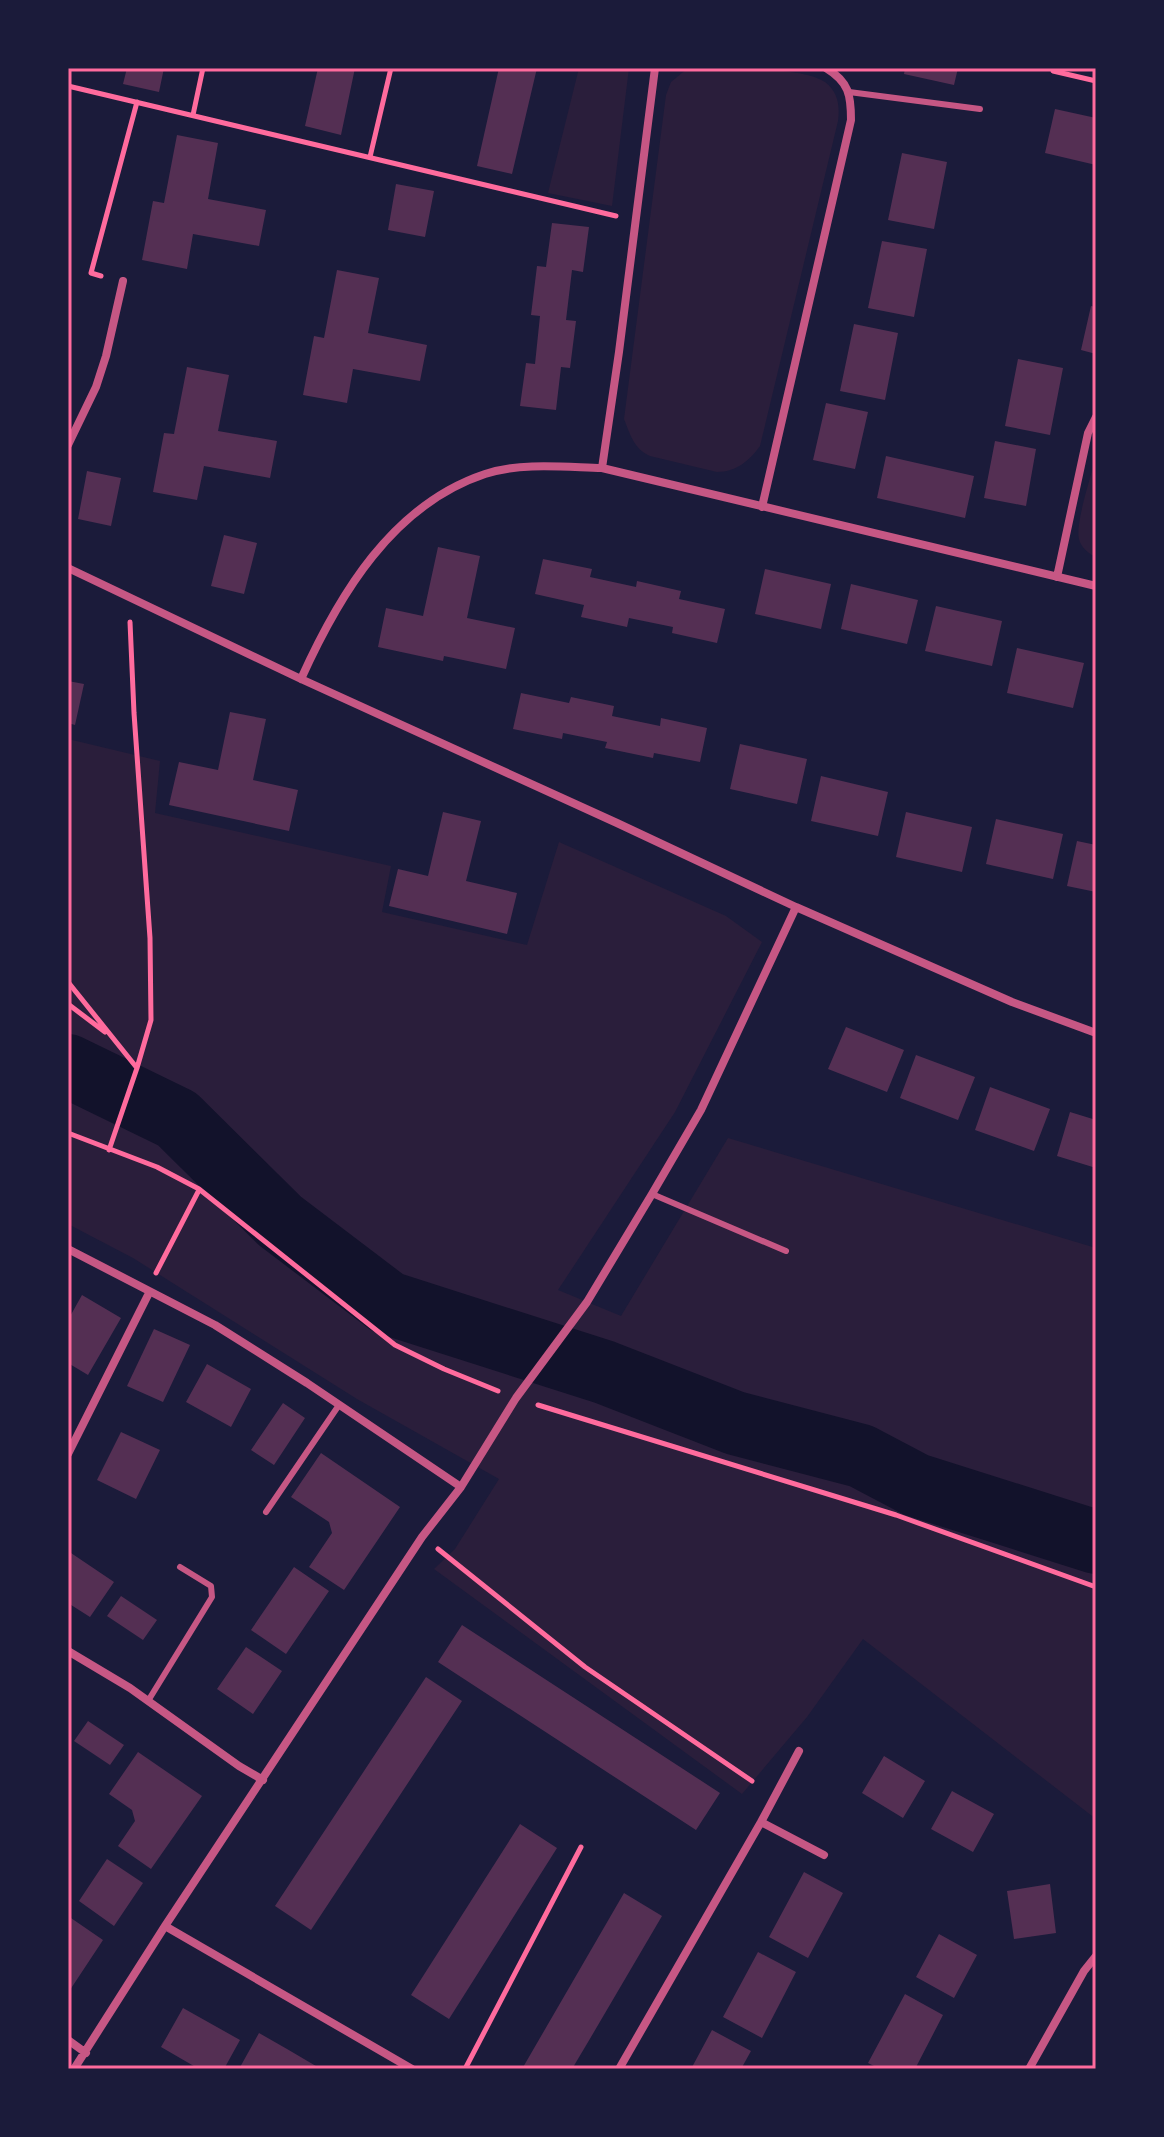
<svg xmlns="http://www.w3.org/2000/svg" width="1164" height="2137" viewBox="0 0 1164 2137" font-family="Roboto,sans-serif">
	<style>
		.green { fill: #2a1e3b }
		.lines { fill: none; stroke-linecap: round; stroke-linejoin: round }
		.river { stroke: #12122b; stroke-width: 64 }
		.building { fill: #542f53 }
		.path { stroke: #ff6b9d; stroke-width: 5 }
		.service { stroke: #c65784; stroke-width: 6 }
		.minor { stroke: #c65784; stroke-width: 8 }
		.neatline { fill: none; stroke: #ff6b9d; stroke-width: 3 }
	</style>
	<rect width="100%" height="100%" fill="#1b1b3a"/>
	<path class="green" d="M 579,68 L 629,68 L 612,206 L 548,193 Z
		M 688,68 C 717,68 803,66 825,82 C 838,92 840,105 838,121 L 760,446 C 749,461 736,472 717,472 L 650,456 C 634,449 630,434 624,419 L 666,95 L 671,82 Z
		M 1096,456 L 1096,558 C 1089,553 1081,548 1079,539 C 1075,523 1092,474 1096,456 Z
		M 68,739 L 160,761 L 155,813 L 391,866 L 382,912 L 527,945 L 559,842 L 726,916 L 762,942 L 675,1112 L 558,1290 L 621,1316 L 728,1138 L 1096,1248 L 1096,1819 L 863,1639 L 807,1717 L 742,1794 L 434,1569 L 455,1549 L 499,1479 L 357,1399 L 133,1258 L 68,1224 Z"/>
	<g class="lines">
		<path class="river" d="M 68,1066 L 177,1119 L 280,1221 L 388,1303 L 604,1372 L 735,1423 L 861,1456 L 916,1485 L 1096,1542"/>
	</g>
	<path class="building" d="M 127,68 L 164,68 L 159,92 L 123,84 Z
		M 318,68 L 355,68 L 341,135 L 305,126 Z
		M 499,68 L 537,68 L 512,174 L 477,166 Z
		M 905,68 L 958,68 L 954,85 L 904,74 Z
		M 1055,109 L 1096,118 L 1096,165 L 1045,153 Z
		M 177,135 L 218,143 L 208,199 L 266,210 L 259,246 L 193,234 L 187,269 L 142,260 L 153,201 L 164,203 Z
		M 902,153 L 947,162 L 934,229 L 888,220 Z
		M 396,184 L 434,191 L 425,237 L 388,230 Z
		M 552,223 L 589,227 L 583,272 L 572,270 L 566,320 L 576,321 L 570,368 L 561,367 L 556,410 L 520,406 L 526,363 L 535,364 L 540,316 L 531,315 L 537,266 L 546,267 Z
		M 882,241 L 927,249 L 914,317 L 868,308 Z
		M 337,270 L 379,278 L 368,333 L 427,345 L 420,381 L 353,369 L 347,403 L 303,395 L 314,336 L 324,338 Z
		M 1091,306 L 1096,307 L 1096,354 L 1081,350 Z
		M 854,324 L 898,333 L 885,400 L 840,391 Z
		M 1018,359 L 1063,368 L 1050,435 L 1005,426 Z
		M 187,367 L 229,375 L 218,431 L 277,441 L 270,478 L 204,466 L 197,500 L 153,492 L 164,433 L 174,434 Z
		M 826,403 L 868,412 L 855,469 L 813,460 Z
		M 995,441 L 1036,449 L 1026,506 L 984,498 Z
		M 886,456 L 974,476 L 965,518 L 877,498 Z
		M 87,471 L 121,478 L 111,526 L 78,519 Z
		M 224,535 L 257,543 L 244,594 L 211,586 Z
		M 438,547 L 480,556 L 467,618 L 515,628 L 506,669 L 444,656 L 443,661 L 378,647 L 386,608 L 423,616 Z
		M 543,559 L 592,569 L 590,577 L 636,587 L 637,581 L 681,591 L 679,599 L 725,609 L 717,643 L 672,633 L 673,627 L 629,618 L 627,627 L 581,617 L 584,605 L 535,594 Z
		M 765,569 L 831,584 L 821,629 L 755,614 Z
		M 851,584 L 918,600 L 907,644 L 841,629 Z
		M 936,606 L 1002,621 L 992,666 L 925,651 Z
		M 1017,648 L 1084,663 L 1073,708 L 1007,693 Z
		M 68,681 L 84,684 L 75,725 L 68,723 Z
		M 521,693 L 569,703 L 571,697 L 614,706 L 612,716 L 660,726 L 661,718 L 707,728 L 700,762 L 654,753 L 653,758 L 605,748 L 607,742 L 563,733 L 562,739 L 513,729 Z
		M 230,712 L 266,719 L 253,780 L 298,790 L 289,831 L 169,805 L 179,762 L 218,770 Z
		M 740,744 L 807,759 L 797,804 L 730,789 Z
		M 821,776 L 888,792 L 878,836 L 811,821 Z
		M 443,812 L 481,821 L 466,881 L 517,893 L 507,934 L 389,906 L 398,869 L 428,876 Z
		M 906,812 L 972,827 L 962,872 L 896,857 Z
		M 996,819 L 1063,834 L 1053,879 L 986,864 Z
		M 1077,841 L 1096,845 L 1096,892 L 1067,886 Z
		M 846,1027 L 904,1050 L 887,1092 L 828,1069 Z
		M 916,1055 L 975,1077 L 958,1120 L 900,1098 Z
		M 990,1087 L 1050,1109 L 1034,1151 L 975,1130 Z
		M 1070,1112 L 1096,1120 L 1096,1168 L 1057,1156 Z
		M 82,1295 L 121,1318 L 88,1375 L 68,1363 L 68,1320 Z
		M 154,1329 L 190,1345 L 163,1402 L 127,1386 Z
		M 207,1364 L 251,1389 L 231,1427 L 186,1402 Z
		M 283,1403 L 305,1418 L 274,1465 L 251,1450 Z
		M 121,1432 L 160,1450 L 136,1499 L 97,1480 Z
		M 321,1453 L 400,1507 L 344,1590 L 309,1567 L 332,1533 L 329,1522 L 291,1497 Z
		M 71,1553 L 114,1582 L 90,1617 L 68,1603 L 68,1558 Z
		M 294,1567 L 329,1591 L 286,1654 L 251,1630 Z
		M 121,1596 L 157,1620 L 143,1640 L 107,1616 Z
		M 462,1625 L 720,1793 L 696,1830 L 438,1662 Z
		M 246,1647 L 282,1671 L 253,1714 L 217,1689 Z
		M 426,1677 L 462,1701 L 311,1930 L 275,1906 Z
		M 88,1721 L 124,1745 L 110,1765 L 74,1741 Z
		M 138,1752 L 202,1796 L 151,1869 L 118,1846 L 135,1821 L 132,1810 L 109,1794 Z
		M 884,1756 L 925,1781 L 903,1818 L 862,1793 Z
		M 952,1791 L 994,1814 L 973,1852 L 931,1829 Z
		M 520,1824 L 557,1848 L 449,2019 L 411,1995 Z
		M 107,1859 L 143,1883 L 114,1926 L 79,1901 Z
		M 804,1872 L 843,1893 L 808,1958 L 769,1937 Z
		M 1050,1884 L 1056,1933 L 1014,1939 L 1007,1891 Z
		M 624,1893 L 662,1916 L 591,2037 L 572,2069 L 522,2069 Z
		M 68,1916 L 103,1940 L 68,1993 Z
		M 939,1934 L 977,1955 L 954,1998 L 916,1977 Z
		M 758,1952 L 796,1972 L 762,2038 L 723,2017 Z
		M 905,1994 L 943,2015 L 915,2069 L 880,2069 L 868,2063 Z
		M 183,2008 L 240,2040 L 224,2069 L 199,2069 L 161,2047 Z
		M 712,2030 L 751,2051 L 741,2069 L 691,2069 Z
		M 259,2033 L 287,2049 L 321,2069 L 239,2069 Z"/>
	<g class="lines">
		<path class="path" d="M 1053,68 L 1053,71 L 1096,81
			M 68,86 L 616,216
			M 193,115 L 203,68
			M 370,157 L 391,68
			M 101,276 L 91,273 L 137,102
			M 68,982 L 137,1068 L 151,1020 L 150,938 L 134,713 L 130,622
			M 68,1004 L 105,1032
			M 68,1133 L 157,1167 L 199,1189 L 395,1345 L 444,1369 L 498,1391
			M 109,1150 L 137,1068
			M 156,1273 L 199,1190
			M 538,1405 L 896,1515 L 1096,1587
			M 438,1549 L 585,1667 L 752,1781
			M 465,2069 L 581,1847"/>
		<path class="service" d="M 849,92 L 980,109
			M 652,1194 L 786,1251
			M 266,1512 L 339,1405
			M 148,1701 L 212,1597 L 211,1586 L 180,1567"/>
		<path class="minor" d="M 68,445 L 96,387 L 106,356 L 123,281
			M 602,468 L 619,352 L 655,68
			M 762,507 L 851,120 C 851,95 849,82 826,68
			M 68,568 L 301,679 L 617,823 L 796,907 L 1012,1002 L 1096,1033
			M 1057,577 L 1088,433 L 1096,417
			M 301,679 C 339,595 392,505 485,474 C 522,462 564,467 602,468 L 1096,586
			M 68,1249 L 215,1325 L 307,1383 L 461,1487
			M 68,1454 L 149,1293
			M 68,1651 L 130,1688 L 239,1766 L 263,1780
			M 761,1822 L 824,1855
			M 165,1926 L 412,2069
			M 68,2040 L 86,2053
			M 74,2069 L 165,1926 L 422,1537 L 461,1487 L 516,1398 L 587,1302 L 652,1194 L 701,1110 L 796,907
			M 619,2069 L 761,1822 L 799,1751
			M 1029,2069 L 1084,1971 L 1096,1956"/>
	</g>
	<rect width="1164" height="2137" fill="none" stroke="#1b1b3a" stroke-width="140"/>
	<rect x="70" y="70" width="1024" height="1997" class="neatline"/>
</svg>
